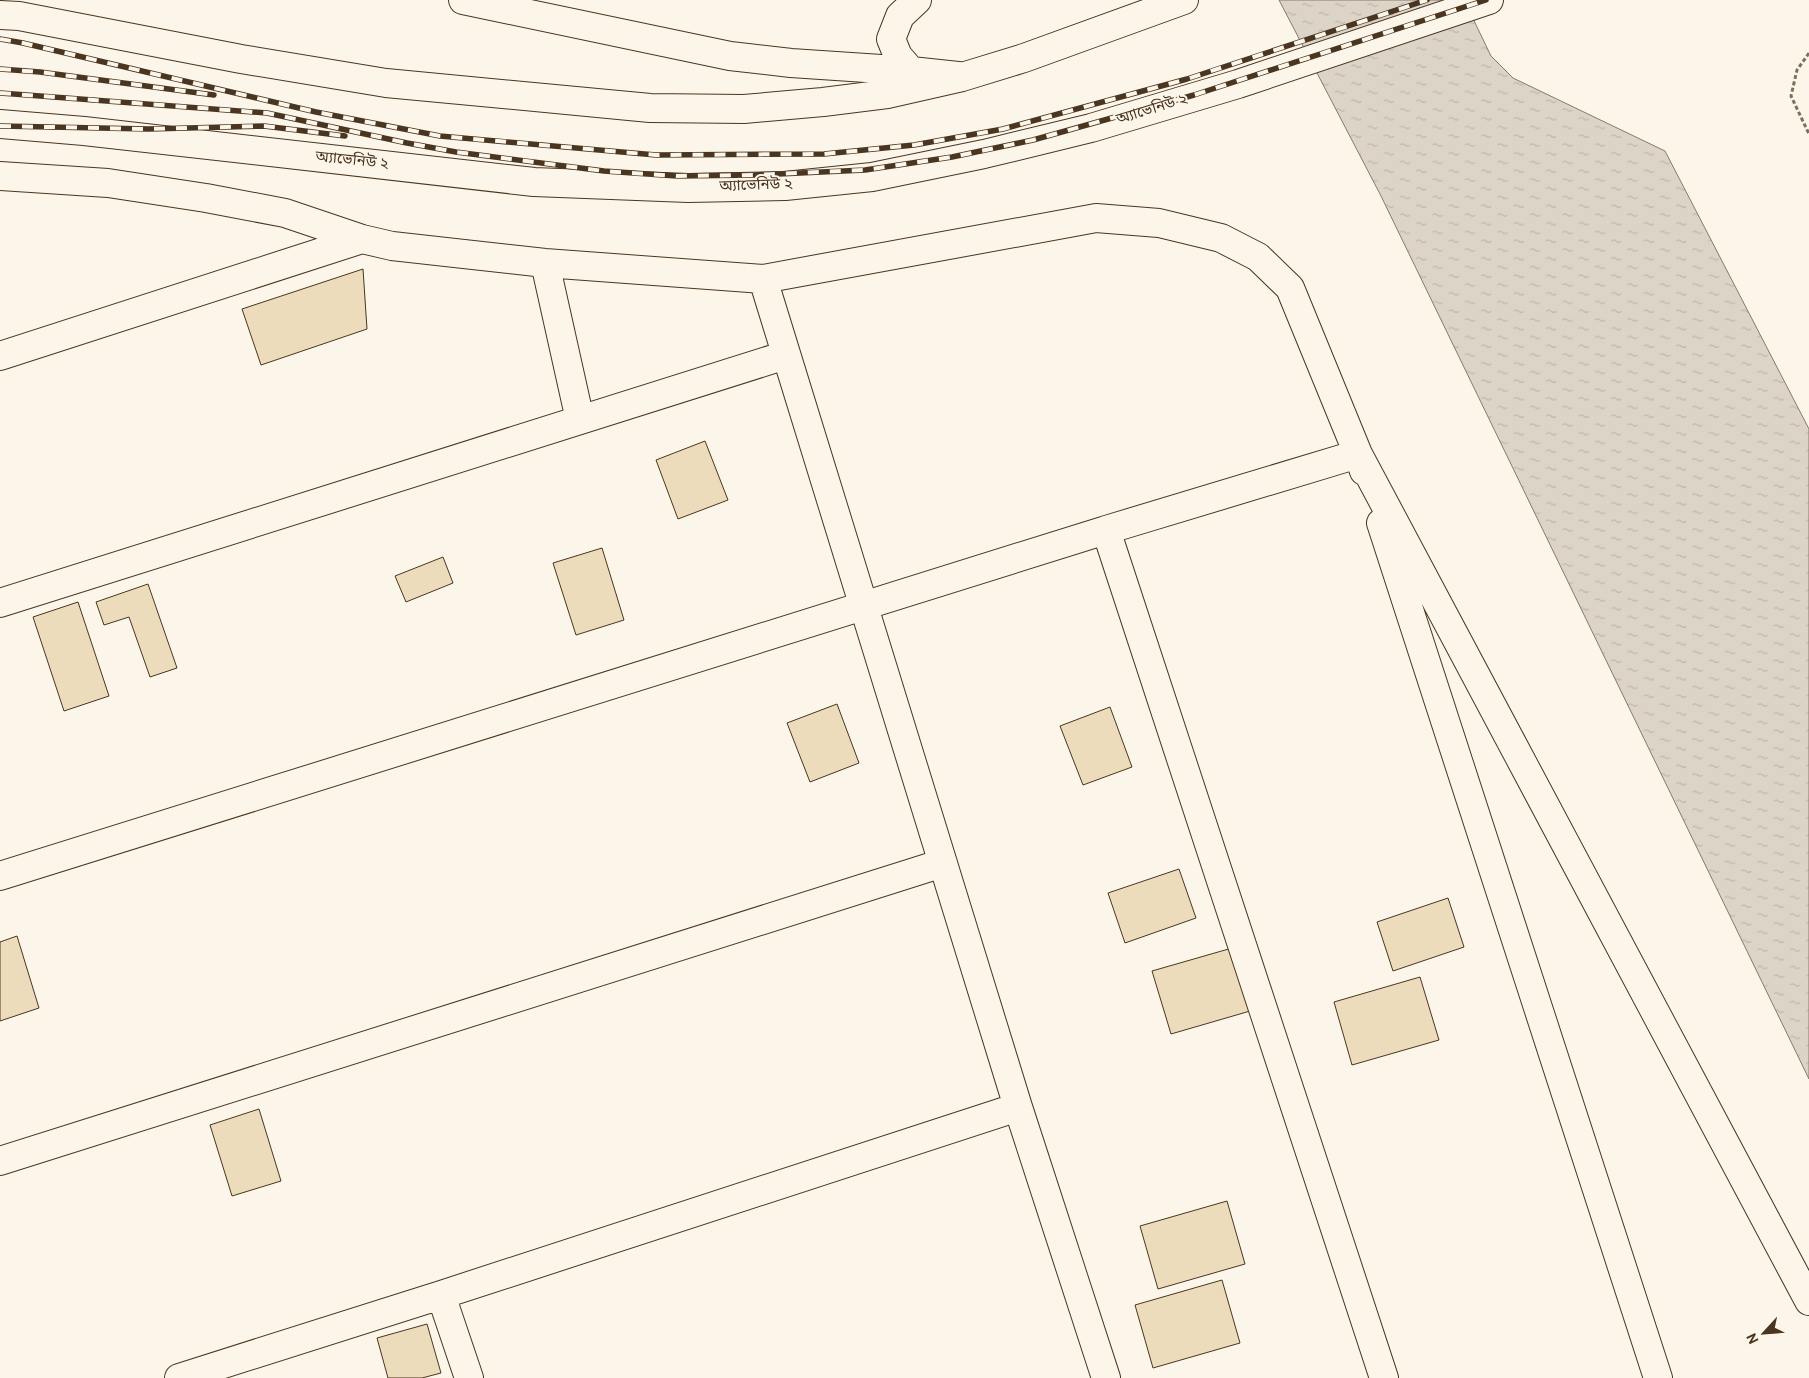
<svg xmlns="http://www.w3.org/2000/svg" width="1809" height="1378" viewBox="0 0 1809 1378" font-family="Overpass,'Noto Sans Bengali',sans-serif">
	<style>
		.water { fill: url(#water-ripples); stroke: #887966 }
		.building { fill: #ecdcbc; stroke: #4a3520 }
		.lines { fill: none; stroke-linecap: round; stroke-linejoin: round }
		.street-casing { stroke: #4a3520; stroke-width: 30 }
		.secondary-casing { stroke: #4a3520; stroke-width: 30 }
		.path { stroke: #7f6f5c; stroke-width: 3; stroke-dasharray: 4 2.5; stroke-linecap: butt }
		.street { stroke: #fbf6e9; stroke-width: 28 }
		.secondary { stroke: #fbf6e9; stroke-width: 28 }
		.rail-casing { stroke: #4a3520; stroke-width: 5.5 }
		.rail { stroke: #fbf6e9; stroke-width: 4; stroke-dasharray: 11; stroke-linecap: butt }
		.labels { text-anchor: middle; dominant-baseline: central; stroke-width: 4; stroke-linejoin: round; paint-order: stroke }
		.street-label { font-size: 15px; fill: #4a3520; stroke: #fbf6e9 }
	</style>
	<defs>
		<pattern id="water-ripples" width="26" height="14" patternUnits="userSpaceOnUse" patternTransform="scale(1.25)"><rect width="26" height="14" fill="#dcd4c6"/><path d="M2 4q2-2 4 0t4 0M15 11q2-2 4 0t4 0" fill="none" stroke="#beb7aa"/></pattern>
	</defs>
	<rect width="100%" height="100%" fill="#fbf6e9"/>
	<path class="water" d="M 1279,0 L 1464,0 L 1491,56 L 1513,78 L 1665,151 L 1809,429 L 1809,1079 L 1381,196 Z"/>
	<path class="building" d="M 363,269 L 367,329 L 261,365 L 242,309 Z
		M 705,441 L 728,500 L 678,519 L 656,460 Z
		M 602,548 L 624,620 L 576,635 L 553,563 Z
		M 443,557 L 453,583 L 406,602 L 395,576 Z
		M 148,584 L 177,668 L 150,677 L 129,617 L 104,625 L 96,602 Z
		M 78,602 L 109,696 L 64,711 L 33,617 Z
		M 837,704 L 859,763 L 810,782 L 787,723 Z
		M 1110,707 L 1132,767 L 1083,785 L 1060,726 Z
		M 1179,869 L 1196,918 L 1125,943 L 1108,893 Z
		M 1448,898 L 1464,947 L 1393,971 L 1377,922 Z
		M 17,936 L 39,1008 L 0,1021 L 0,942 Z
		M 1239,946 L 1257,1009 L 1171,1034 L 1152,971 Z
		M 1420,977 L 1439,1040 L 1352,1065 L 1334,1002 Z
		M 259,1109 L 281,1181 L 232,1196 L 210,1125 Z
		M 1227,1201 L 1245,1264 L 1158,1289 L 1140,1226 Z
		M 1222,1280 L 1240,1343 L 1153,1368 L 1135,1305 Z
		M 427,1324 L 441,1373 L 422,1378 L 388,1378 L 377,1338 Z"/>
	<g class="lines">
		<g class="street-casing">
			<path id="street" d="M 463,0 L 730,56 L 791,63 L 911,71 L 958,76
				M 911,71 L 898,56 L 891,39 L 900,16 L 917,0
				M 0,176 L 108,183 L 206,198 L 285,213 L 362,239 L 392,246 L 545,263 L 763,279 L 1096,218 L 1159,223 L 1221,238 L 1258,257 L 1290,288 L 1358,454 L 1809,1301
				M 545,263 L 580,420
				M 763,279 L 1018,1107
				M 0,356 L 362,239
				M 1381,523 L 1658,1378
				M 1106,530 L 1358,454 L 1364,471
				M 0,603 L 786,355
				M 0,876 L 1106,530 L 1384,1378
				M 0,1161 L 943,863
				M 441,1295 L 469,1378
				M 179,1378 L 441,1295 L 1018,1107 L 1106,1378"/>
		</g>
		<g class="secondary-casing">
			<path id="secondary" d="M 0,15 L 19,16 L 241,59 L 386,83 L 650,108 L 744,109 L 823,102 L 887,94 L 962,77 L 1024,58 L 1184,0
				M 0,124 L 84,131 L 534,182 L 688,188 L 785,186 L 872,177 L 984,154 L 1091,128 L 1238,84 L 1489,0"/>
		</g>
		<path class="path" d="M 1809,53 L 1797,70 L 1791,96 L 1809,134"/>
		<use href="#street" class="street"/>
		<use href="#secondary" class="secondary"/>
		<g class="rail-casing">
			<path id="rail" d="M 0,39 L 23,43 L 316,112 L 440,136 L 656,155 L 824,154 L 914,145 L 1003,129 L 1187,79 L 1427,0
				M 0,69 L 40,72 L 214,95
				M 0,93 L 267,113 L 407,143 L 456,152 L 604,171 L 677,176 L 755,175 L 865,170 L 952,157 L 1033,140 L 1194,95 L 1486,0
				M 0,126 L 149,129 L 264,126 L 345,136"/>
		</g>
		<use href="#rail" class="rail"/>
	</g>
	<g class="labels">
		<g class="street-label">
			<text transform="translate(1152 110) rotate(-17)">অ্যাভেনিউ ২</text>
			<text transform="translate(352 161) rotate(6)">অ্যাভেনিউ ২</text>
			<text transform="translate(756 186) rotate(-2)">অ্যাভেনিউ ২</text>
		</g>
	</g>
	<g transform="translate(1764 1333) rotate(244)" stroke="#fbf6e9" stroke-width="4" paint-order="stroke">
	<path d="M0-4L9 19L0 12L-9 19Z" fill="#4a3520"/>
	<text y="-8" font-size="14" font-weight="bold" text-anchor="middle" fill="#4a3520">N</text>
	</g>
</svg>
